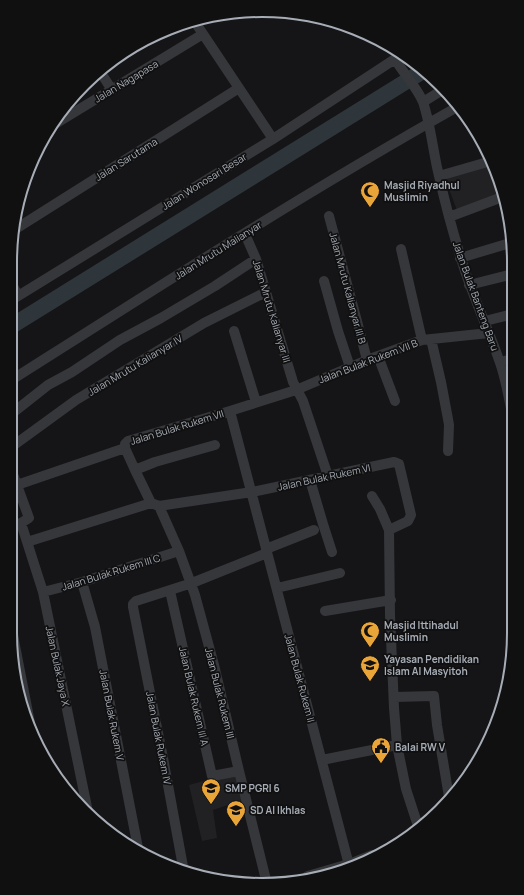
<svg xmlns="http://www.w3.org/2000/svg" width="524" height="895" viewBox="0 0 524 895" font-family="Manrope,sans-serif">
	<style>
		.built { fill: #212123 }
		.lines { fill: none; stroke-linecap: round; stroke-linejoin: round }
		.river { stroke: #2e363c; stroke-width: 16 }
		.minor { stroke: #36373b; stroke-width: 10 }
		.tertiary { stroke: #36373b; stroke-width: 12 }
		.labels { text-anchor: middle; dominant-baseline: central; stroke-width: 3.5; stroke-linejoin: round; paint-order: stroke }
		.street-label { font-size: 10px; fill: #a7adb6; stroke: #101011 }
		.poi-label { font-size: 10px; font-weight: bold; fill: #a7adb6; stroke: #101011; text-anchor: start }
		.rim { fill: none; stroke: #a7adb6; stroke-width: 2 }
	</style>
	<rect width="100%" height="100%" fill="#151517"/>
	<path class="built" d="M 491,162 L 505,195 L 458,213 L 444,176 Z
		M 236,772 L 243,800 L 213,810 L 217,838 L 202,841 L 189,785 Z"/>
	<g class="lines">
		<path class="river" d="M 10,327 L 423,71"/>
		<path class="minor" d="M 195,22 L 273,139
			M 395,59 C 403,73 417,87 423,102 C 431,126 433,152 439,176 C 445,203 452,229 460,255 C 470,291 487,325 499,360 C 506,378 509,400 513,419
			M 101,73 L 112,90
			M 423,102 L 444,89
			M 50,127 L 203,34
			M 439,176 L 491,161
			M 329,216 L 358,325 L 367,360
			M 449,217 L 505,196
			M 14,230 L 239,88
			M 245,234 L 256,259 L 293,382 L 303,401 L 328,476
			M 401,249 L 422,340
			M 460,258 L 513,242
			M 324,281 L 338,331 L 350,367
			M 11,283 L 18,295
			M 469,285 L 513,274
			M 10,301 L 273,139 L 395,59 L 403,53
			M 485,321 L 513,314
			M 234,331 L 256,402
			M 431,339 L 441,382 L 448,419 L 449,425 L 448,451
			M 378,356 L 395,401
			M 500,362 L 513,359
			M 10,381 C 158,287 306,192 459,106
			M 230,411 L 349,865
			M 10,415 L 48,385 L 72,372 L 120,340 L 161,318 L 215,286 L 256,259
			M 10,448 L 76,400 L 204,323 L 266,292
			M 125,448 L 135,470
			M 310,480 L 323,524 L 332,552
			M 17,485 L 125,448 L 125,444 L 128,441 L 230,411 L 296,390 L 367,360 L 422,340 L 489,333
			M 372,496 L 380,509 L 389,530
			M 151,503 L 135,470 L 155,462 L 215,445
			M 159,506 L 179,551 L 195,595 L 214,665 L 239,771 L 267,884
			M 21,523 L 43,592 L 88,812
			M 10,527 L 21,523 L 29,518 L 10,466
			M 27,542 L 151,503 L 159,506 L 252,492 L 394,462 L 399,464 L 411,515 L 408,521 L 389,530 L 390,615 L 394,708 L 397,745 L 406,789 L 419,829
			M 266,549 L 314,530
			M 82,582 L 95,627 L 138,848
			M 277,588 L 340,573
			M 170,591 L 212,776 L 239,771
			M 43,592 L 82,582 L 179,551
			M 325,611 L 391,600
			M 10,620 L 31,728
			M 394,697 L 434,696 L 437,725 L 449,797
			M 322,760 L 397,745
			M 184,872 L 163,758 L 133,607 L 133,604 L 136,601 L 192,583 L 267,553"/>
		<path class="tertiary" d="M 308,877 L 349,865 L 372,856"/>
	</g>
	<defs>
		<g id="mosque-pin" transform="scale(1)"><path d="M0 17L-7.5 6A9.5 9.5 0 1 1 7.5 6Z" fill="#eaa539" stroke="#101011"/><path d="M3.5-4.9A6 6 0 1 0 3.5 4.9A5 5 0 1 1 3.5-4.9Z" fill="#111"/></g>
		<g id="school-pin" transform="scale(1)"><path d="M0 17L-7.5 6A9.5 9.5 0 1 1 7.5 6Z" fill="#eaa539" stroke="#101011"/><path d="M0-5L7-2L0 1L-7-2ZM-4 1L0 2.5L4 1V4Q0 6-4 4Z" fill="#111"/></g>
		<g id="civic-pin" transform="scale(1)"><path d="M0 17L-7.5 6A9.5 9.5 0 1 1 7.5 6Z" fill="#eaa539" stroke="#101011"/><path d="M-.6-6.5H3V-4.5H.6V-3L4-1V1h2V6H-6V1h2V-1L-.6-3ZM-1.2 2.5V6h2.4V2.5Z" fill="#111"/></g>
	</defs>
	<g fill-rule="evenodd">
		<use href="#mosque-pin" x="370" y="191"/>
		<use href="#mosque-pin" x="370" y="631"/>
		<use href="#school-pin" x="370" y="665"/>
		<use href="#civic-pin" x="381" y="747"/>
		<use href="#school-pin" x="211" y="788"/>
		<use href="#school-pin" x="236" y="810"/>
	</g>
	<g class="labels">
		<g class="street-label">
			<text transform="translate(126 81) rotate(-31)">Jalan Nagapasa</text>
			<text transform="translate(126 159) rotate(-32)">Jalan Sarutama</text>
			<text transform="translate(204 181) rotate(-32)">Jalan Wonosari Besar</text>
			<text transform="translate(218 250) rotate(-32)">Jalan Mrutu Malianyar</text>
			<text transform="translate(348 288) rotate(75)">Jalan Mrutu Kalianyar III B</text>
			<text transform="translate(476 296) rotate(70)">Jalan Bulak Banteng Baru</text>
			<text transform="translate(272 311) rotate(73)">Jalan Mrutu Kalianyar III</text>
			<text transform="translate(368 361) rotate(-21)">Jalan Bulak Rukem VII B</text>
			<text transform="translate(135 365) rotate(-31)">Jalan Mrutu Kalianyar IV</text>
			<text transform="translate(177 427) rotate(-17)">Jalan Bulak Rukem VII</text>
			<text transform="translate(324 477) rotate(-12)">Jalan Bulak Rukem VI</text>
			<text transform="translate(111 572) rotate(-17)">Jalan Bulak Rukem III C</text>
			<text transform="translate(58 666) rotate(78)">Jalan Bulak Jaya X</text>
			<text transform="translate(300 678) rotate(75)">Jalan Bulak Rukem II</text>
			<text transform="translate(220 693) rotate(76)">Jalan Bulak Rukem III</text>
			<text transform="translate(194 696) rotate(77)">Jalan Bulak Rukem III A</text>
			<text transform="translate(112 715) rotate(79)">Jalan Bulak Rukem V</text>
			<text transform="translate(159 738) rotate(79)">Jalan Bulak Rukem IV</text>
		</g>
		<g class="poi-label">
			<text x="384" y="185">Masjid Riyadhul<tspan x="384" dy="12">Muslimin</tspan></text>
			<text x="384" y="625">Masjid Ittihadul<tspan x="384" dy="12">Muslimin</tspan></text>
			<text x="384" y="659">Yayasan Pendidikan<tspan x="384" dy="12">Islam Al Masyitoh</tspan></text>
			<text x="395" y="747">Balai RW V</text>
			<text x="225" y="788">SMP PGRI 6</text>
			<text x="250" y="810">SD Al Ikhlas</text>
		</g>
	</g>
	<path d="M0 0H524V895H0ZM262 17H262A245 245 0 0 1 507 262V633A245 245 0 0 1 262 878H262A245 245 0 0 1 17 633V262A245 245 0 0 1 262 17Z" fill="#101011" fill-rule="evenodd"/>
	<path class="rim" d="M262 17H262A245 245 0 0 1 507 262V633A245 245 0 0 1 262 878H262A245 245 0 0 1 17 633V262A245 245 0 0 1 262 17Z"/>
</svg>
